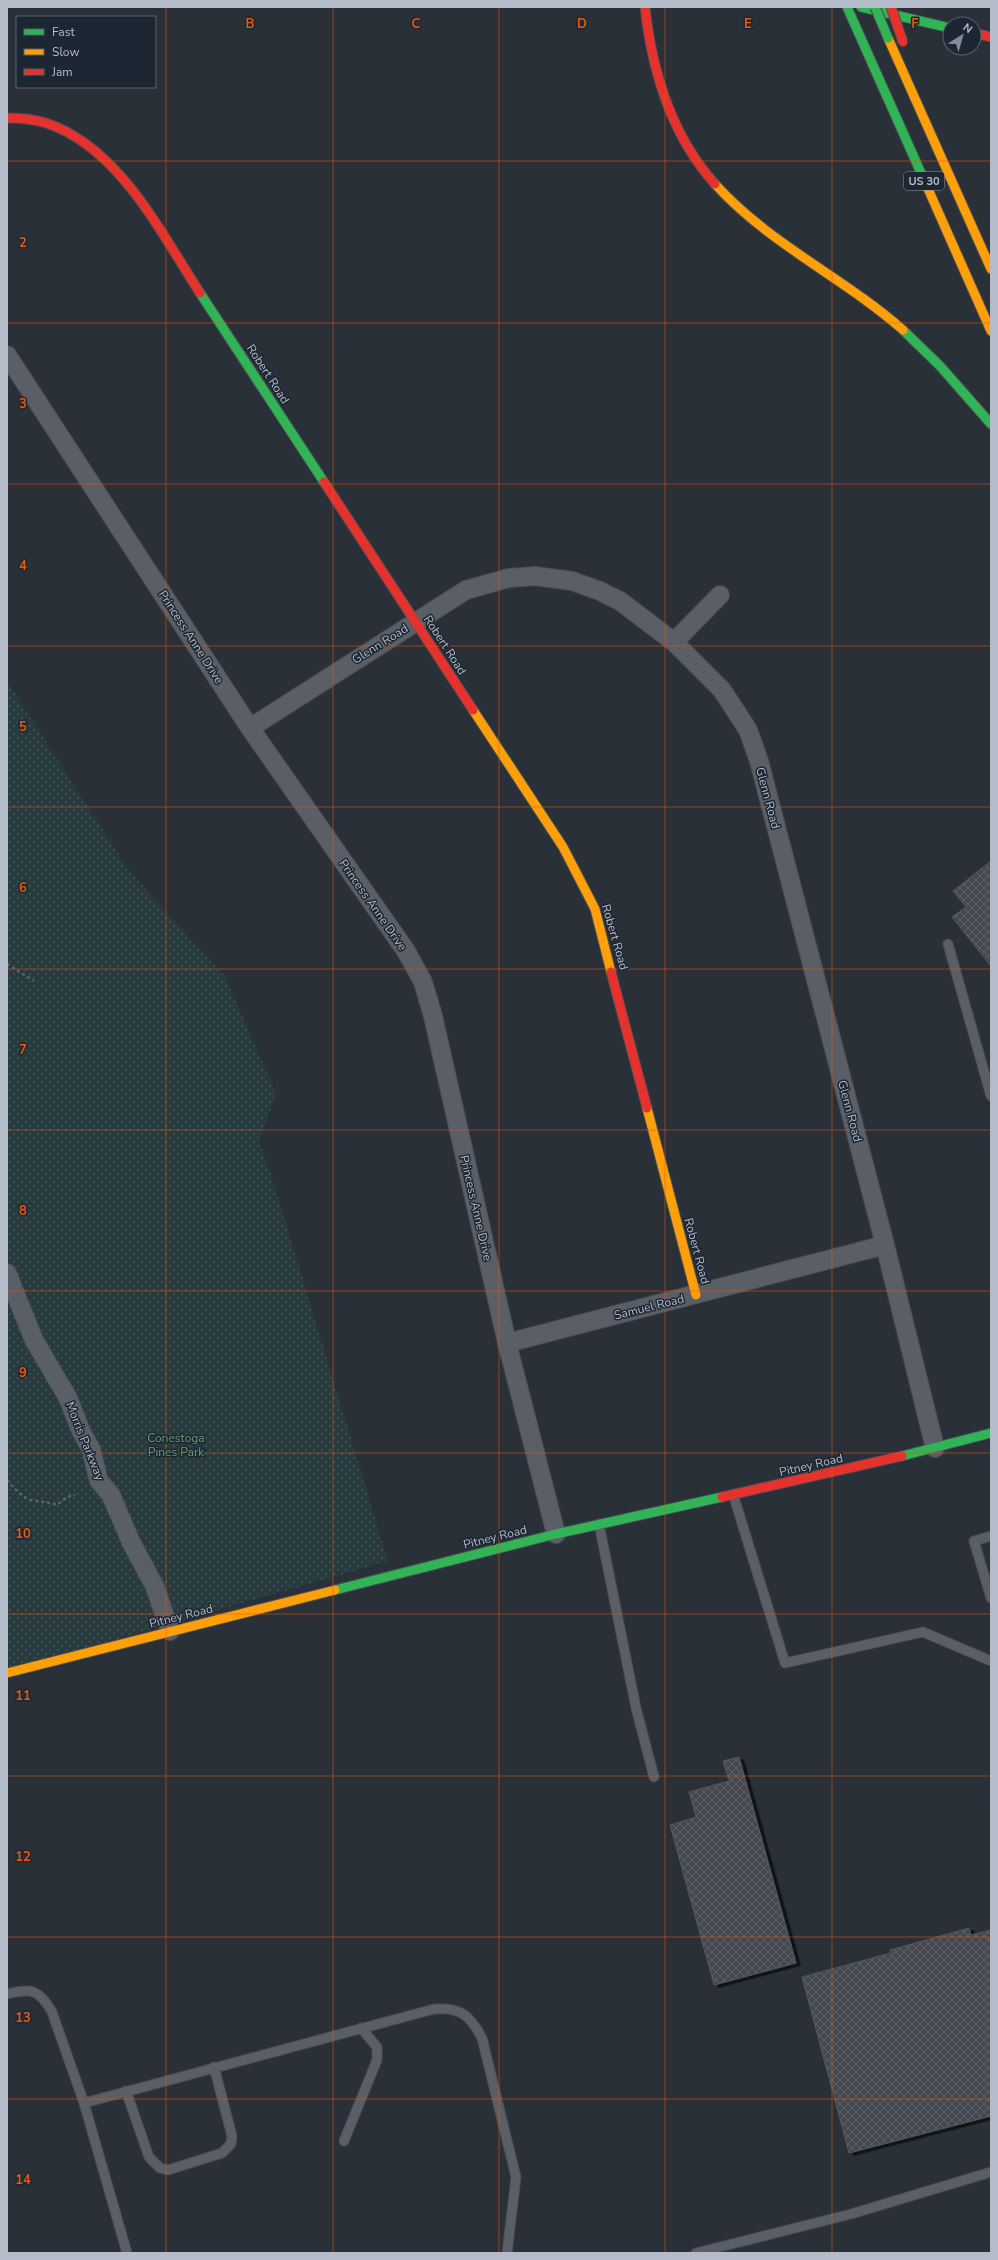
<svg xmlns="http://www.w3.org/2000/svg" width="998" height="2260" viewBox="0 0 998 2260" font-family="'Nunito Sans',sans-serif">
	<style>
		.green { fill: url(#green-dots) }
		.building { fill: url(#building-cross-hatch); stroke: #52575f; filter: url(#shadow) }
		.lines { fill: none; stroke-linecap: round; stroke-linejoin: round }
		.lane-casing { stroke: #484c53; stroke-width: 11 }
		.street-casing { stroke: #484c53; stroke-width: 20 }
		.fast-casing { stroke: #484c53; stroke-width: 11 }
		.slow-casing { stroke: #484c53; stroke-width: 11 }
		.jam-casing { stroke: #484c53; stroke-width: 11 }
		.path { stroke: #5d636a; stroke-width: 2.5; stroke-dasharray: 3 3; stroke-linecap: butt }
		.lane { stroke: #5a5e66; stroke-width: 9 }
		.street { stroke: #5a5e66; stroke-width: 18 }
		.fast { stroke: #30b455; stroke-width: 9 }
		.slow { stroke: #ff9f0a; stroke-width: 9 }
		.jam { stroke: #e5322d; stroke-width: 9 }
		.fast-bridge-casing { stroke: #474c53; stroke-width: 11; stroke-linecap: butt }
		.jam-bridge-casing { stroke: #474c53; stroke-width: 11; stroke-linecap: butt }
		.fast-bridge { stroke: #30b455; stroke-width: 9 }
		.jam-bridge { stroke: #e5322d; stroke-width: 9 }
		.grid { fill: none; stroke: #e8590c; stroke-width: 1; stroke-opacity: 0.55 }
		.labels { text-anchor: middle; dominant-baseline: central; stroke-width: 3; stroke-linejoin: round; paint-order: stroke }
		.shield { fill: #1d2633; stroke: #878f9c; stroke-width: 1 }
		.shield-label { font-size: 11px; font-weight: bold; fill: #b4bcc9 }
		.street-label { font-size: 12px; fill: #b4bcc9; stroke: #1d2633 }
		.park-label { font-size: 12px; fill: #6b9a76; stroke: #1d2633 }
		.grid-label { font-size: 13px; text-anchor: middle; font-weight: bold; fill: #e8590c; stroke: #1d2633; stroke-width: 3; stroke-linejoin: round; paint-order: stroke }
	</style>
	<defs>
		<pattern id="green-dots" width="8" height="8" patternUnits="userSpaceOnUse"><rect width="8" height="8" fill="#273a3e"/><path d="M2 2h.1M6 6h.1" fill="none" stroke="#445559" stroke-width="1.8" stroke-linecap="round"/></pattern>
		<pattern id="building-cross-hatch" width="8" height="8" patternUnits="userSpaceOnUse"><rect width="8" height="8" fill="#444950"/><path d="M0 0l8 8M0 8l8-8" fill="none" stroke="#5d6168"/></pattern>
		<filter id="shadow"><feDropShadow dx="4.5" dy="2.5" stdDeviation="0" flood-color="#0009"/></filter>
	</defs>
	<rect width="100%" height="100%" fill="#2a3038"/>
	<path class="green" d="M 7,681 L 129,871 L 225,977 L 276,1093 L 259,1142 L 270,1171 L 388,1561 L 7,1671 Z"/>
	<path class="building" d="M 991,861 L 991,966 L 952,917 L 966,907 L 953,891 Z
		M 739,1757 L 796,1963 L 714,1985 L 670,1825 L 696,1817 L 689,1792 L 729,1781 L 723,1761 Z
		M 969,1928 L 971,1935 L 991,1930 L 991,2116 L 849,2153 L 802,1977 L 891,1953 L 890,1950 Z"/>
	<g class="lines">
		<g class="lane-casing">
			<path id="lane" d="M 948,944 L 991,1096
				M 733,1494 L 785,1663 L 923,1632 L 991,1661
				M 599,1524 L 636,1708 L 654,1777
				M 991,1536 L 974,1541 L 991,1598
				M 7,1994 C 31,1988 39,1989 52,2012 L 84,2103 L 127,2253
				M 126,2091 L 149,2157 L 160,2168 L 168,2170 L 222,2153 L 231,2144 L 232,2136 L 214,2067
				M 84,2103 L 434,2009 C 460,2007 470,2015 482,2038 L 516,2177 L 507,2253
				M 344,2141 L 377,2060 L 377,2047 L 361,2028
				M 696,2253 L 851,2214 L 991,2172"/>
		</g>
		<g class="street-casing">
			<path id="street" d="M 7,355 L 250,728 L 406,951 L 423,982 L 433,1016 L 507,1343 L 556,1534
				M 674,642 L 720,595
				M 250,728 L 466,590 L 509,578 L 535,576 L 572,581 L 600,591 L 620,601 L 674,642 L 722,690 L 748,730 L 759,761 L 885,1245 L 935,1448
				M 7,1273 L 34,1340 L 68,1398 L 81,1431 L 91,1449 L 99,1481 L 111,1495 L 131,1542 L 155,1587 L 170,1631
				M 507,1343 L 885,1245"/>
		</g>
		<g class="fast-casing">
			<path id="fast" d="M 847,7 L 925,182
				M 861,7 L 950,28
				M 200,293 L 324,482
				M 903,330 L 940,366 L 991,424
				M 902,1456 L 991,1433
				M 335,1590 L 556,1534 L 722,1497"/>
		</g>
		<g class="slow-casing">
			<path id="slow" d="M 888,38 L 991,269
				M 925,182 L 991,331
				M 715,184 C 769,244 843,277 903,330
				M 473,710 L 563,847 L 595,909 L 611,972
				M 647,1108 L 696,1295
				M 7,1673 L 335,1590"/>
		</g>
		<g class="jam-casing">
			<path id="jam" d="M 645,7 C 652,71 671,135 715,184
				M 974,33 L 991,37
				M 7,118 C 20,118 33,119 46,123 C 119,147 161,233 200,293
				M 324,482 L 473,710
				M 611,972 L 647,1108
				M 722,1497 L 902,1456"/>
		</g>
		<path class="path" d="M 7,964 L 34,981
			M 7,1480 C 13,1487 22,1498 31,1500 C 40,1502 48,1502 57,1505 L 67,1497 L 75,1495"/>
		<use href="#lane" class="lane"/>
		<use href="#street" class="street"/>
		<use href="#fast" class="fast"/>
		<use href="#slow" class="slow"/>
		<use href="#jam" class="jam"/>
		<g class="fast-bridge-casing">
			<path id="fast-bridge" d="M 875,7 L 888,38"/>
		</g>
		<g class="jam-bridge-casing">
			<path id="jam-bridge" d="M 891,7 L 903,42"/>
		</g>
		<use href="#fast-bridge" class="fast-bridge"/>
		<use href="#jam-bridge" class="jam-bridge"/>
	</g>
	<path class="grid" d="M 166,7 L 166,2253M 333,7 L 333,2253M 499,7 L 499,2253M 665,7 L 665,2253M 832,7 L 832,2253M 7,161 L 991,161M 7,323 L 991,323M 7,484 L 991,484M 7,646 L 991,646M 7,807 L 991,807M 7,969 L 991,969M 7,1130 L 991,1130M 7,1291 L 991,1291M 7,1453 L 991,1453M 7,1614 L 991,1614M 7,1776 L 991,1776M 7,1937 L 991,1937M 7,2099 L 991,2099"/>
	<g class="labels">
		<rect class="shield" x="904" y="172" width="40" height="18" rx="3"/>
		<g class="shield-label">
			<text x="924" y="181">US 30</text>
		</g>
		<g class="street-label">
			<text transform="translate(268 374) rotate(57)">Robert Road</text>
			<text transform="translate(191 637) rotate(57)">Princess Anne Drive</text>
			<text transform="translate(380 644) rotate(-32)">Glenn Road</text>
			<text transform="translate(445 645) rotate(57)">Robert Road</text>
			<text transform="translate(768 798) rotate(75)">Glenn Road</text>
			<text transform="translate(373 905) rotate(55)">Princess Anne Drive</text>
			<text transform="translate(615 937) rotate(74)">Robert Road</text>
			<text transform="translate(850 1111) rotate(75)">Glenn Road</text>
			<text transform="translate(476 1208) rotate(77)">Princess Anne Drive</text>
			<text transform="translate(697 1251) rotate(75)">Robert Road</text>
			<text transform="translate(649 1307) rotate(-14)">Samuel Road</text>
			<text transform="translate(85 1441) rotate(68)">Morris Parkway</text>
			<text transform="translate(811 1465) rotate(-13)">Pitney Road</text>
			<text transform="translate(495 1537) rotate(-14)">Pitney Road</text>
			<text transform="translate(181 1616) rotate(-14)">Pitney Road</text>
		</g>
		<g class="park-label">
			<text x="176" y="1438">Conestoga<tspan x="176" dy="14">Pines Park</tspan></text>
		</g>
	</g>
	<g class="grid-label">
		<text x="250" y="28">B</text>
		<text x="416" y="28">C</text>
		<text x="582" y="28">D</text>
		<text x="748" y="28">E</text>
		<text x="915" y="28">F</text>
		<text x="23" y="247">2</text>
		<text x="23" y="408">3</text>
		<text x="23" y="570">4</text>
		<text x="23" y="731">5</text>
		<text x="23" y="892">6</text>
		<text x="23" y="1054">7</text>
		<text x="23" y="1215">8</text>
		<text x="23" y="1377">9</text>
		<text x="23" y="1538">10</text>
		<text x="23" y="1700">11</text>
		<text x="23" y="1861">12</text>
		<text x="23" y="2022">13</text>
		<text x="23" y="2184">14</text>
	</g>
	<rect width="998" height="2260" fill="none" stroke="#b4bcc9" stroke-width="16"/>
	<rect x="16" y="16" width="140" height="72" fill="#1d2633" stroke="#59626f"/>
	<rect x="24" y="29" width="20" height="6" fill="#30b455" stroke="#59626f"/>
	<text x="52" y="36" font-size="12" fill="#b4bcc9">Fast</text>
	<rect x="24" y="49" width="20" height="6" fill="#ff9f0a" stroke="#59626f"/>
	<text x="52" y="56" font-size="12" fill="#b4bcc9">Slow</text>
	<rect x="24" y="69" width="20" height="6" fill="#e5322d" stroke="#59626f"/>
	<text x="52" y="76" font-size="12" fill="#b4bcc9">Jam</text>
	<g transform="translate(962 36) rotate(37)"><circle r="19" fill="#1d2633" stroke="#59626f"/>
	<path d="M0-3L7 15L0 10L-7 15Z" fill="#848b96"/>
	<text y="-6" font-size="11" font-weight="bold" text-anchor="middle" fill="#b4bcc9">N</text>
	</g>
</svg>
